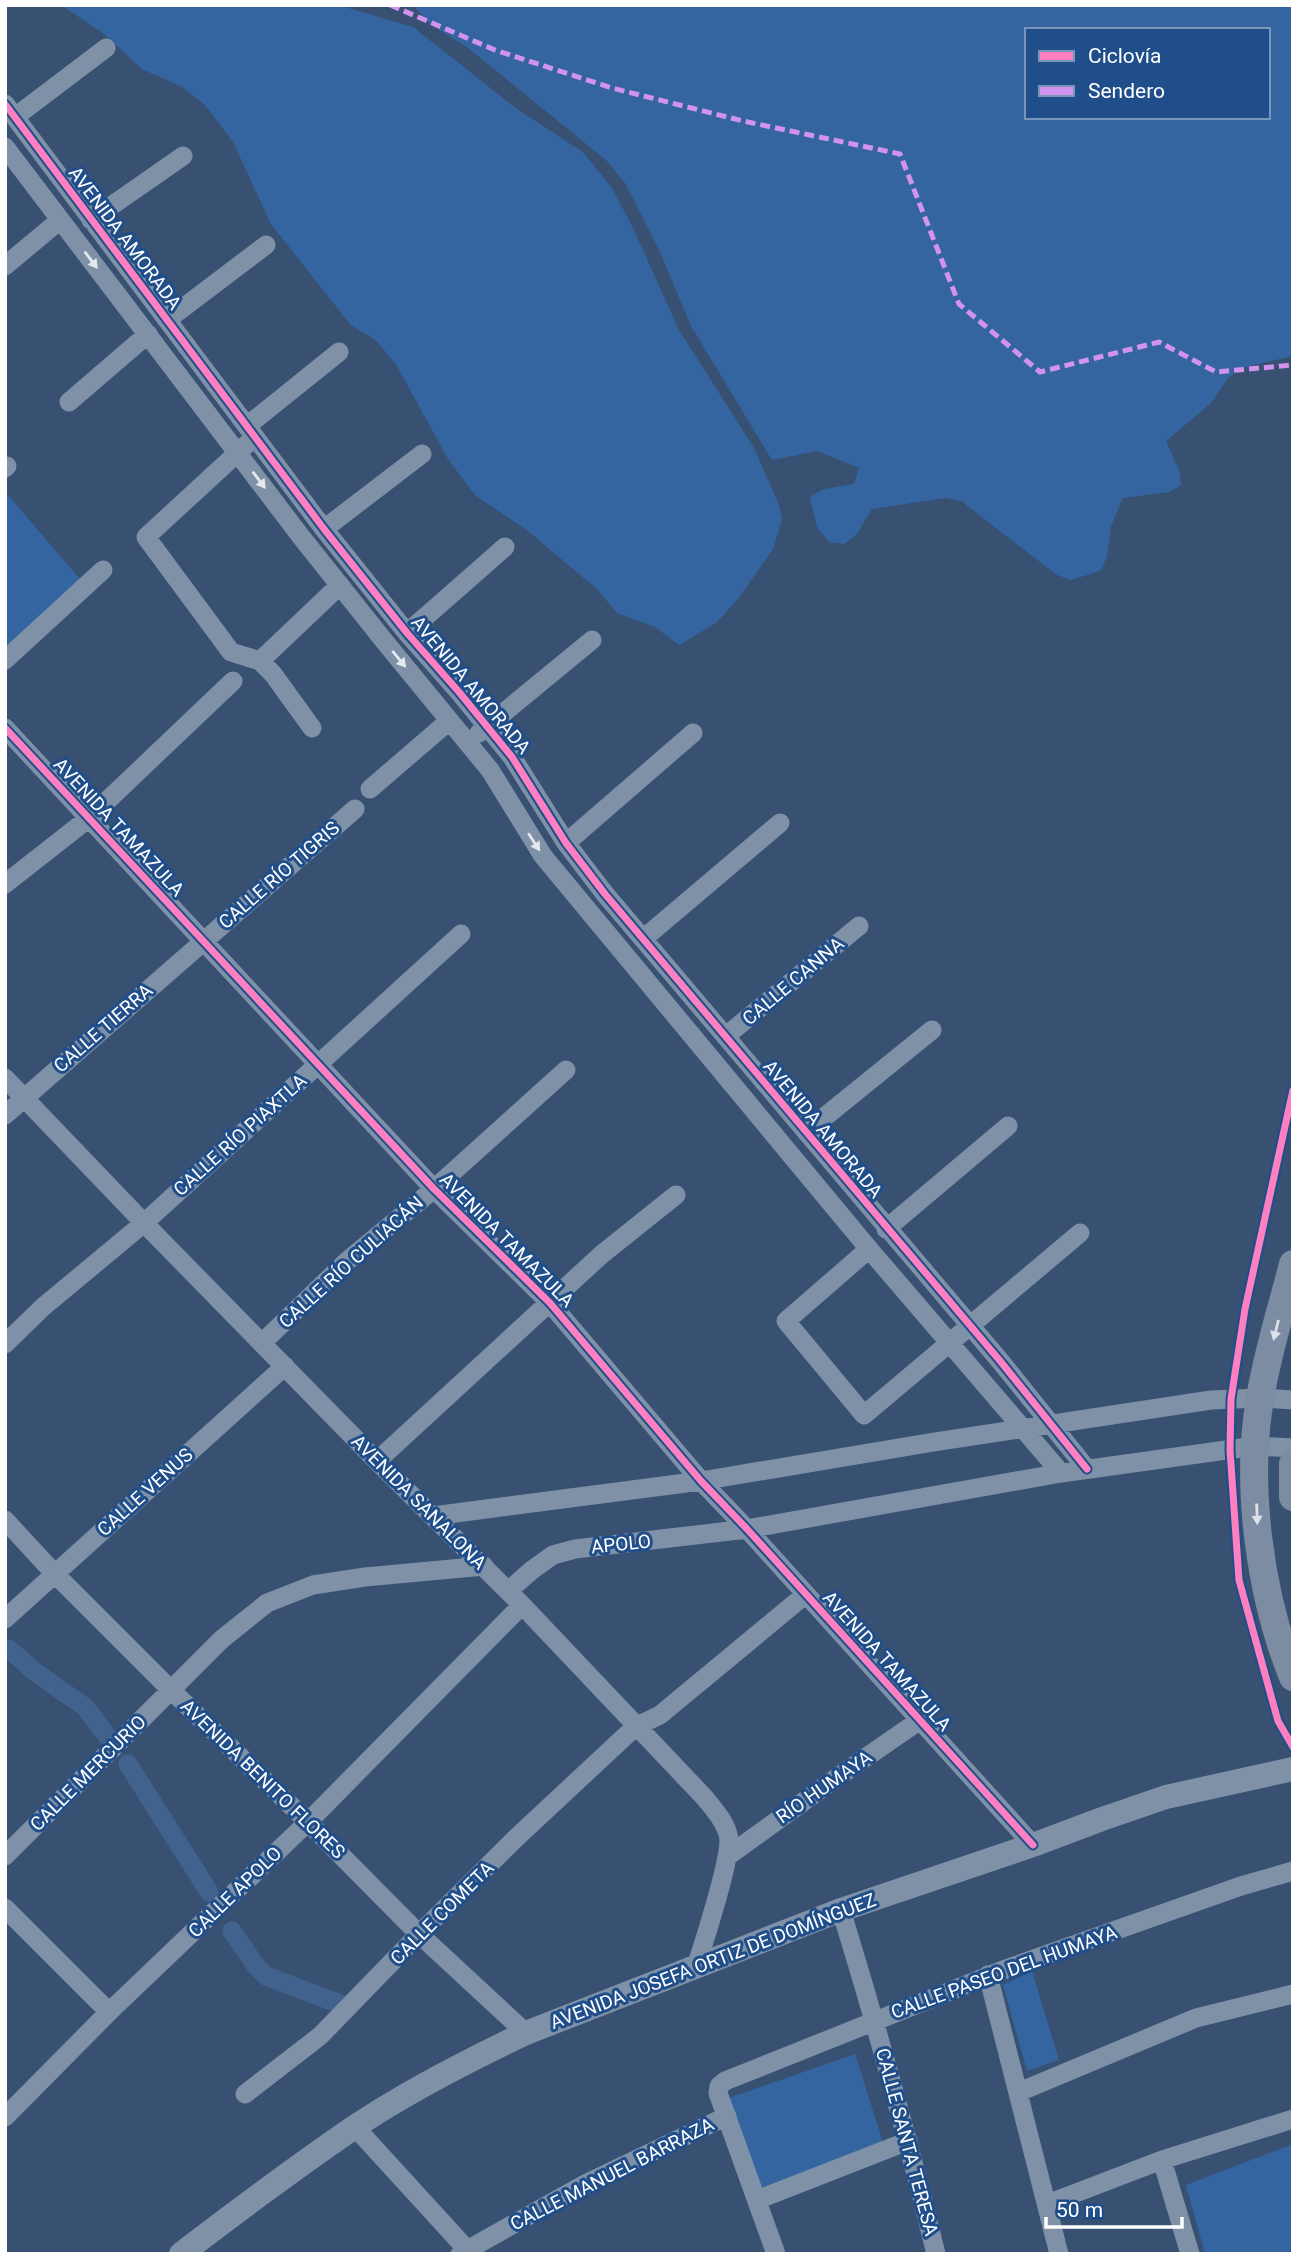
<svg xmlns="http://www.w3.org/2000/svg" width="1298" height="2259" viewBox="0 0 1298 2259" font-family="Roboto,sans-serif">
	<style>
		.green { fill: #3465a1; fill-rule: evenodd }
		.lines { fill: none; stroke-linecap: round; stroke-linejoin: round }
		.canal { stroke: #41628d; stroke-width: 19 }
		.minor { stroke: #7f91a6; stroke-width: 19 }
		.tertiary { stroke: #7f91a6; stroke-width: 24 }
		.secondary { stroke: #7b8ca3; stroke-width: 28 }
		.quiet { stroke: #d193ec; stroke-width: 5; stroke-dasharray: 10 5; stroke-linecap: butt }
		.cycleway-casing { stroke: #1f4e8a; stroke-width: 11 }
		.cycleway { stroke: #ff80c0; stroke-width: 7 }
		.oneway { fill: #e5e9ed }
		.oneway2 { fill: #dee2e8 }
		.labels { text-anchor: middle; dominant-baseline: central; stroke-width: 6; stroke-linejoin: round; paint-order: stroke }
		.street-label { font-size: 19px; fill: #fff; stroke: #1f4e8a }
	</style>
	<rect width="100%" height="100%" fill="#385172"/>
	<path class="green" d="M 61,5 L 338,5 L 413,27 L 517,109 L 583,152 L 612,188 L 633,228 L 679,330 L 754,448 L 779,505 L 782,520 L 773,549 L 738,599 L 716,623 L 679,645 L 655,627 L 617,613 L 598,590 L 528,531 L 475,495 L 448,459 L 397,366 L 377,341 L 351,325 L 342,314 L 271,224 L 233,142 L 205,105 L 182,87 L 142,69 L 104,34 Z
		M 413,5 L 1293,5 L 1293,356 L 1241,368 L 1227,379 L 1211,403 L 1166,441 L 1179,470 L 1181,485 L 1169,492 L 1123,498 L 1111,526 L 1107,557 L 1100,571 L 1071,580 L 1057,575 L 961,501 L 945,498 L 872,509 L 856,535 L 844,544 L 829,542 L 817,527 L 810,497 L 824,489 L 854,484 L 859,468 L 817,451 L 772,460 L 691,326 L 660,252 L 625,183 L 606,160 L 468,48 L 430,24 ZM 1027,30 L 1268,30 L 1268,117 L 1027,117 Z
		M 6,493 L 86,586 L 5,655 L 5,494 Z
		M 1032,1971 L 1059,2060 L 1027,2071 L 1003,1985 Z
		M 855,2054 L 887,2155 L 766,2201 L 729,2098 Z
		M 1293,2144 L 1293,2247 L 1287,2254 L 1205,2254 L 1186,2185 Z"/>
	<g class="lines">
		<path class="canal" d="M 9,1649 L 35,1672 L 85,1707 L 107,1736
			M 128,1764 L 209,1892
			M 232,1931 L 256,1966 L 266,1976 L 345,2006"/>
		<path class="minor" d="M 5,104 L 324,529 L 407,633 L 459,692 L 512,757 L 566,843 L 605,894 L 1001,1362 L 1087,1469
			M 15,117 L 106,48
			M 5,147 L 302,538 L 385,642 L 490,770 L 543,856 L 869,1249 L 1061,1473
			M 91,220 L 183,156
			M 5,266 L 60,220
			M 167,320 L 266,245
			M 69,402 L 148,334
			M 247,426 L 339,352
			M 247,444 L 146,537 L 231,652 L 260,661 L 273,674 L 312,728
			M 5,468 L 7,466
			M 324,529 L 422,454
			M 407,633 L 505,547
			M 5,660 L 103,570
			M 260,661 L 340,585
			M 5,728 L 434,1189 L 550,1303 L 701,1481 L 747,1529 L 1033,1845
			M 479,733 L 592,640
			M 370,789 L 449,721
			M 566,843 L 693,733
			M 5,884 L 89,818 L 233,681
			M 643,939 L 780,823
			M 726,1036 L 859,926
			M 5,1078 L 144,1223 L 377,1461 L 522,1605 L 704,1797 C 713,1808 724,1820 728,1834 C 734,1853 703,1943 696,1968
			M 5,1115 L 355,809
			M 806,1132 L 932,1030
			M 886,1229 L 1008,1126
			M 869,1249 L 786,1321 L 864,1415 L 1080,1233
			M 262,1343 L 347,1261 L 434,1189 L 566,1070
			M 5,1344 L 43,1307 L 144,1223 L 461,934
			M 377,1461 L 601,1255 L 676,1195
			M 433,1516 L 701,1481 L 934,1442 L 1211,1400 L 1260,1398 L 1293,1400
			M 5,1520 L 54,1573 L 171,1690 L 308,1822 L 419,1934 L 526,2033
			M 508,1591 L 532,1570 L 553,1555 L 575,1549 L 747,1529 L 1061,1473 L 1255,1446 L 1293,1448
			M 5,1619 L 285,1366
			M 5,1856 L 222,1639 L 267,1603 L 313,1585 L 365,1577 L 484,1566
			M 728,1856 L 832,1781 L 920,1720
			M 5,1908 L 109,2012
			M 841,1910 C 876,2024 908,2138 936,2254
			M 988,1975 L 1059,2254
			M 1019,2092 L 1196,2018 L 1293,1994
			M 245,2094 L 320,2036 L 419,1934 L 516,1838 L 635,1727 L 660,1715 L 806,1594
			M 5,2117 L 109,2012 L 308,1822 L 522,1605
			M 355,2127 L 471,2254
			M 1162,2160 L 1190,2254
			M 757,2200 L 908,2141
			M 1047,2204 L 1162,2160 L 1293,2119
			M 460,2254 L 585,2184 L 727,2116
			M 776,2254 L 718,2093 L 719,2086 L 725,2081 L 1003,1970 L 1241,1886 L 1293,1871"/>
		<path class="tertiary" d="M 181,2254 C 237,2211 295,2168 353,2128 C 408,2091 467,2061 526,2033 L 841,1910 L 1033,1845 L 1102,1819 L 1166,1797 L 1293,1769"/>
		<path class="secondary" d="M 1293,1264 C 1282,1308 1267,1353 1260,1399 C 1245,1485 1260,1596 1293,1677
			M 1293,1464 L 1293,1497"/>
		<path class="quiet" d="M 390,5 L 495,50 L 612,88 L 743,121 L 900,154 L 959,304 L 1040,372 L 1159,342 L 1216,372 L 1293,365"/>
		<g class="cycleway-casing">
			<path id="cycleway" d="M 5,104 L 324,529 L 407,633 L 459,692 L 512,757 L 566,843 L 605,894 L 1001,1362 L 1087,1469
				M 5,728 L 434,1189 L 550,1303 L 701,1481 L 747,1529 L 1033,1845
				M 1293,1090 L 1245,1309 L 1231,1399 L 1230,1450 L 1239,1580 L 1278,1721 L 1293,1747"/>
		</g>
		<use href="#cycleway" class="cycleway"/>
	</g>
	<defs><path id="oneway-solid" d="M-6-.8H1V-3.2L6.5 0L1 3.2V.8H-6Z" transform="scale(1.75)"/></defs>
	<g class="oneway">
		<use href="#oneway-solid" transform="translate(91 260) rotate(53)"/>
		<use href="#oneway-solid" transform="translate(259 480) rotate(53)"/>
		<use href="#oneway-solid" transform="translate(399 659) rotate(51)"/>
		<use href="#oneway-solid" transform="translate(534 842) rotate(57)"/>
	</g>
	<g class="oneway2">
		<use href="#oneway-solid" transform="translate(1276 1330) rotate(104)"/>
		<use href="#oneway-solid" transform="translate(1257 1514) rotate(88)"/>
	</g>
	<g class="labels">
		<g class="street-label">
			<text transform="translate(125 238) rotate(53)">AVENIDA AMORADA</text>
			<text transform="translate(471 685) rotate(50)">AVENIDA AMORADA</text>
			<text transform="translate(119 827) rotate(47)">AVENIDA TAMAZULA</text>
			<text transform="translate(279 875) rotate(-41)">CALLE RÍO TIGRIS</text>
			<text transform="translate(793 981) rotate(-40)">CALLE CANNA</text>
			<text transform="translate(103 1028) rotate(-41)">CALLE TIERRA</text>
			<text transform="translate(823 1129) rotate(50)">AVENIDA AMORADA</text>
			<text transform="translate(240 1135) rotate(-42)">CALLE RÍO PIAXTLA</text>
			<text transform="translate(507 1240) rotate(45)">AVENIDA TAMAZULA</text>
			<text transform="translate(351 1262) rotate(-42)">CALLE RÍO CULIACÁN</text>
			<text transform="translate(145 1492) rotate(-42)">CALLE VENUS</text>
			<text transform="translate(419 1502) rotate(45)">AVENIDA SANALONA</text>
			<text transform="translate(621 1544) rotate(-6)">APOLO</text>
			<text transform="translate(887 1661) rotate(48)">AVENIDA TAMAZULA</text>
			<text transform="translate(88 1773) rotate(-45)">CALLE MERCURIO</text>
			<text transform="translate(263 1779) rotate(44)">AVENIDA BENITO FLORES</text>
			<text transform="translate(824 1787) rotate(-35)">RÍO HUMAYA</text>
			<text transform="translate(235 1892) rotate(-44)">CALLE APOLO</text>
			<text transform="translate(442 1913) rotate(-45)">CALLE COMETA</text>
			<text transform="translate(713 1961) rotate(-21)">AVENIDA JOSEFA ORTIZ DE DOMÍNGUEZ</text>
			<text transform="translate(1004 1972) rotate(-20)">CALLE PASEO DEL HUMAYA</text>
			<text transform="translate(907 2142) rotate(75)">CALLE SANTA TERESA</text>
			<text transform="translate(612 2174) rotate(-27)">CALLE MANUEL BARRAZA</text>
		</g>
	</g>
	<rect width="1298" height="2259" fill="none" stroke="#ffffff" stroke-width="14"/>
	<rect x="1025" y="28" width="245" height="91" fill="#1f4e8a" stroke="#7995b9" stroke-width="2"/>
	<rect x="1039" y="51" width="35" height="10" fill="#ff80c0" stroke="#7995b9" stroke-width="2"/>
	<text x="1088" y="63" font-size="21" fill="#ffffff">Ciclovía</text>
	<rect x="1039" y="86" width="35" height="10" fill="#d193ec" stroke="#7995b9" stroke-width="2"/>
	<text x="1088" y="98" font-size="21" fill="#ffffff">Sendero</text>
	<path d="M1046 2217v10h136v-10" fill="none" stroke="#ffffff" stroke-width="3.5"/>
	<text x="1056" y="2217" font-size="21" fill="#ffffff" stroke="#1f4e8a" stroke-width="5" paint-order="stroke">50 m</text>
</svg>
